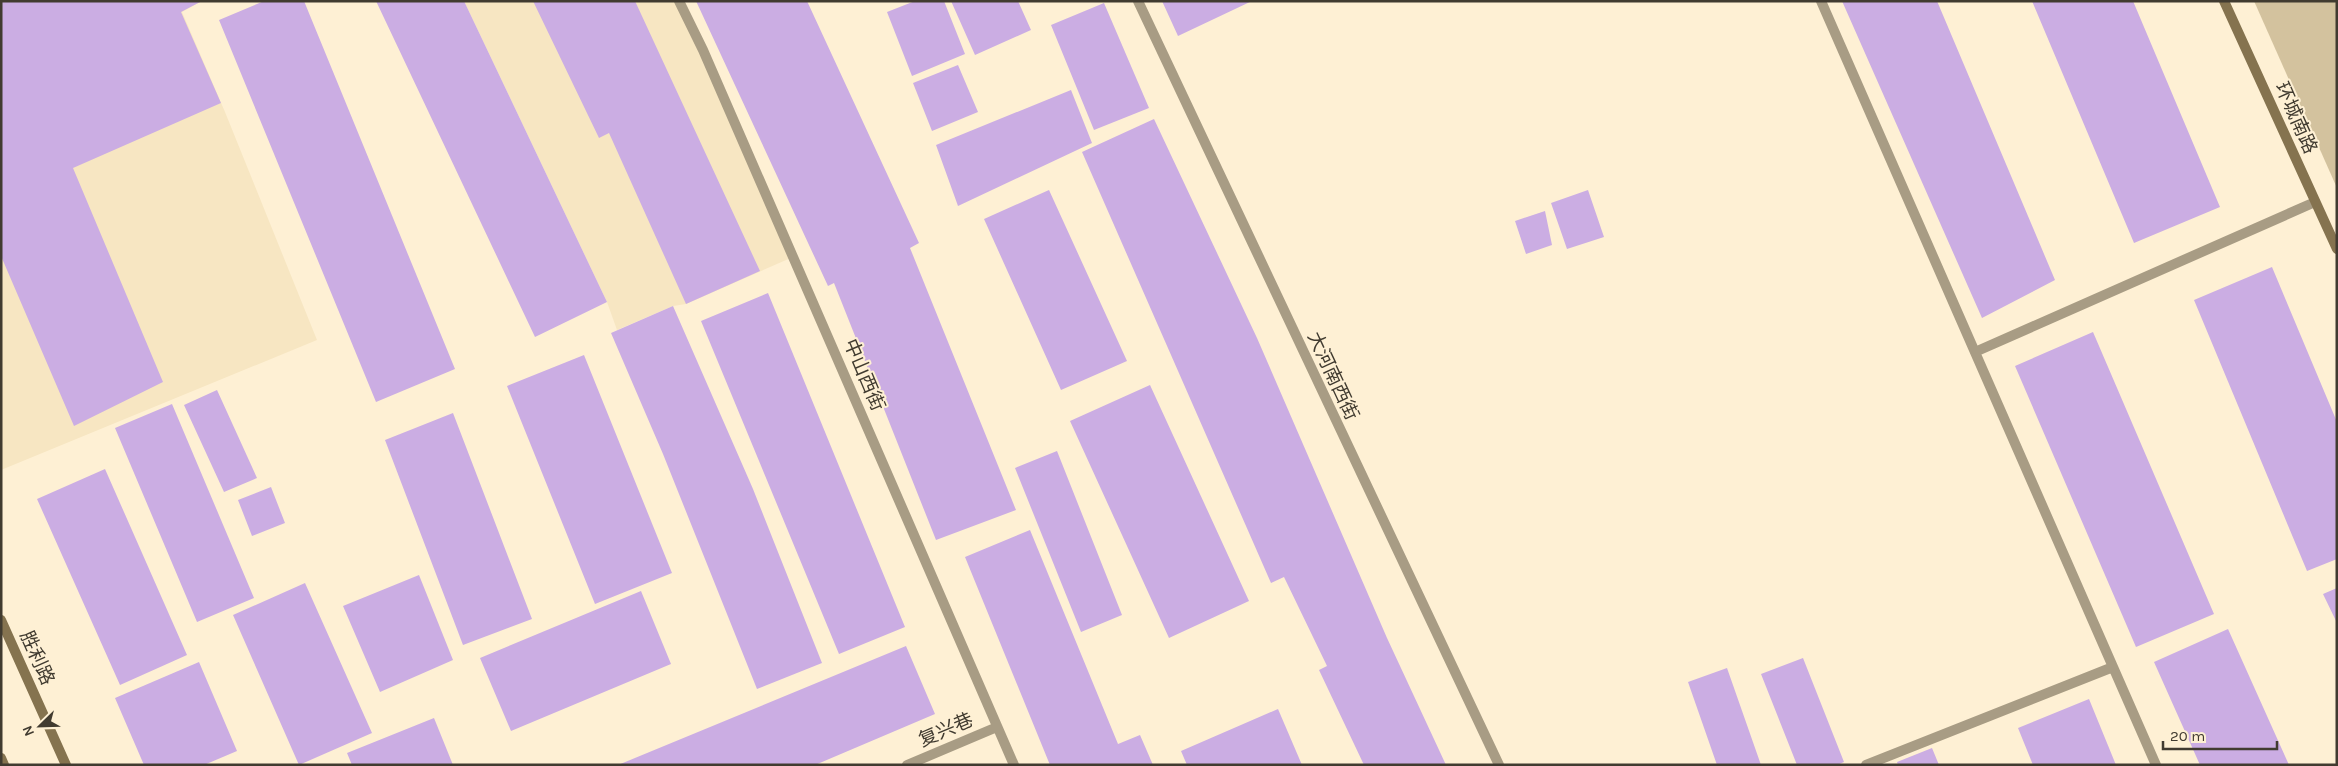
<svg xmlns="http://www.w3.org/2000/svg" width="2338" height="766" viewBox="0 0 2338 766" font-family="Karla,'Noto Sans SC',sans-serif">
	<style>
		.built { fill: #f7e6c2 }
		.green { fill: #d3c29e }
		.building { fill: #cbade3 }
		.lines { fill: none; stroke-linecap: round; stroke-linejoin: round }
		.minor { stroke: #a89c84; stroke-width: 10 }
		.tertiary { stroke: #a89c84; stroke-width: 10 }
		.secondary { stroke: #85734f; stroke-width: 10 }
		.labels { text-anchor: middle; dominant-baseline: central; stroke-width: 4; stroke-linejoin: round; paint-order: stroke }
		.street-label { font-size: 19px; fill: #413b30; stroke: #fef0d4 }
	</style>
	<rect width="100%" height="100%" fill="#fef0d4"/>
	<path class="built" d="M 1,1 L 202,1 L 182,12 L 225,112 L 317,340 L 1,470 Z
		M 464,1 L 679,1 L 793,257 L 686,304 L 673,306 L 617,330 L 607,302 Z"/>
	<path class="green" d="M 2254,1 L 2337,1 L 2337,188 Z"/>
	<path class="building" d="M 1,1 L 202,1 L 181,12 L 221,103 L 73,168 L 163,382 L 74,426 L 1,256 Z
		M 264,1 L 304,1 L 455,369 L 376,402 L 219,20 Z
		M 376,1 L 464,1 L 607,302 L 535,337 Z
		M 533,1 L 635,1 L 760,271 L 686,304 L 609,133 L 599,138 Z
		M 696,1 L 807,1 L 919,243 L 910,248 L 1016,510 L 936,540 L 834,283 L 828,286 Z
		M 915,1 L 944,1 L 965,54 L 912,76 L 887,12 Z
		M 951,1 L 1018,1 L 1031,30 L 975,55 Z
		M 1162,1 L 1252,1 L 1178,36 Z
		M 1842,1 L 1937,1 L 2055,280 L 1982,318 Z
		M 2032,1 L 2133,1 L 2220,207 L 2134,243 Z
		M 1104,3 L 1149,108 L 1094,130 L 1051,25 Z
		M 958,65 L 978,112 L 932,131 L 913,83 Z
		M 1071,90 L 1092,143 L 958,206 L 936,145 Z
		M 1154,119 L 1257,338 L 1387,638 L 1446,765 L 1364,765 L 1319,670 L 1327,666 L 1284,577 L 1271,583 L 1082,152 Z
		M 1049,190 L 1127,361 L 1061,390 L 984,219 Z
		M 1588,190 L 1604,237 L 1567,249 L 1551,203 Z
		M 1545,211 L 1552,245 L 1526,254 L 1515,221 Z
		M 2272,267 L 2337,422 L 2337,559 L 2307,571 L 2194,300 Z
		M 768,293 L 905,627 L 839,654 L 701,321 Z
		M 673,306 L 753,489 L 822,663 L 757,689 L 663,454 L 611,333 Z
		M 2093,332 L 2214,614 L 2136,647 L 2015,366 Z
		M 584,355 L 672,573 L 595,604 L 507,386 Z
		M 1150,385 L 1249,601 L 1169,638 L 1070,421 Z
		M 217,390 L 257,478 L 224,492 L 184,405 Z
		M 172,404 L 254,598 L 197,622 L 115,428 Z
		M 453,413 L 532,619 L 463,645 L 385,440 Z
		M 1057,451 L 1122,615 L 1081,632 L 1015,468 Z
		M 105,469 L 187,655 L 120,685 L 37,499 Z
		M 271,487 L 285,523 L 252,536 L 238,500 Z
		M 1030,530 L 1118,744 L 1140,735 L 1153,765 L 1050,765 L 965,557 Z
		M 419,575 L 453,660 L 380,692 L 343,606 Z
		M 305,583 L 372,733 L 299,765 L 233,615 Z
		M 2337,588 L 2337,623 L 2323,594 Z
		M 641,591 L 671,664 L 511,731 L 480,658 Z
		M 2228,629 L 2289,765 L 2200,765 L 2154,662 Z
		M 906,646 L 935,714 L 815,765 L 618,765 Z
		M 1803,658 L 1844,762 L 1837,765 L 1797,765 L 1761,674 Z
		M 199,662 L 237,751 L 204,765 L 144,765 L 115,698 Z
		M 1727,668 L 1761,765 L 1717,765 L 1688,682 Z
		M 2089,699 L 2116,765 L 2033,765 L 2018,728 Z
		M 1278,709 L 1302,765 L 1187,765 L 1181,751 Z
		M 434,718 L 453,765 L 352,765 L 347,753 Z
		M 1932,748 L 1939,765 L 1898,765 L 1897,762 Z"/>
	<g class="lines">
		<path class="minor" d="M 679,1 L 703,50 L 1014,765
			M 1821,1 L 2156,765
			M 1975,352 L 2315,202
			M 907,765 L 997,727
			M 1866,765 L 2113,667"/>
		<path class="tertiary" d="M 1138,1 L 1499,765"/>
		<path class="secondary" d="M 2224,1 L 2337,249
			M 1,620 L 66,765
			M 1,758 L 4,765"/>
	</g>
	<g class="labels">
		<g class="street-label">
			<text transform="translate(2296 118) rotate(66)">环城南路</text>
			<text transform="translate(864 375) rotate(67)">中山西街</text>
			<text transform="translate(1333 376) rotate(65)">大河南西街</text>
			<text transform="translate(37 658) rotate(66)">胜利路</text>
			<text transform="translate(946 730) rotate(-23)">复兴巷</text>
		</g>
	</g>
	<rect width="2338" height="766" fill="none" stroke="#413b30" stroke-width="5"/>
	<g transform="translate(40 726) rotate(247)" stroke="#fef0d4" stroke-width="4" paint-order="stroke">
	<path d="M0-4L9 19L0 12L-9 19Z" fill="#413b30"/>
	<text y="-8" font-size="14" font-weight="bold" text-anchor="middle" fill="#413b30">N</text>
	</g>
	<path d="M2163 741v8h114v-8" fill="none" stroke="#413b30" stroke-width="2.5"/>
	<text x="2170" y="741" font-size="15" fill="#413b30" stroke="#fef0d4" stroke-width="4" paint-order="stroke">20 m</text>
</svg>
